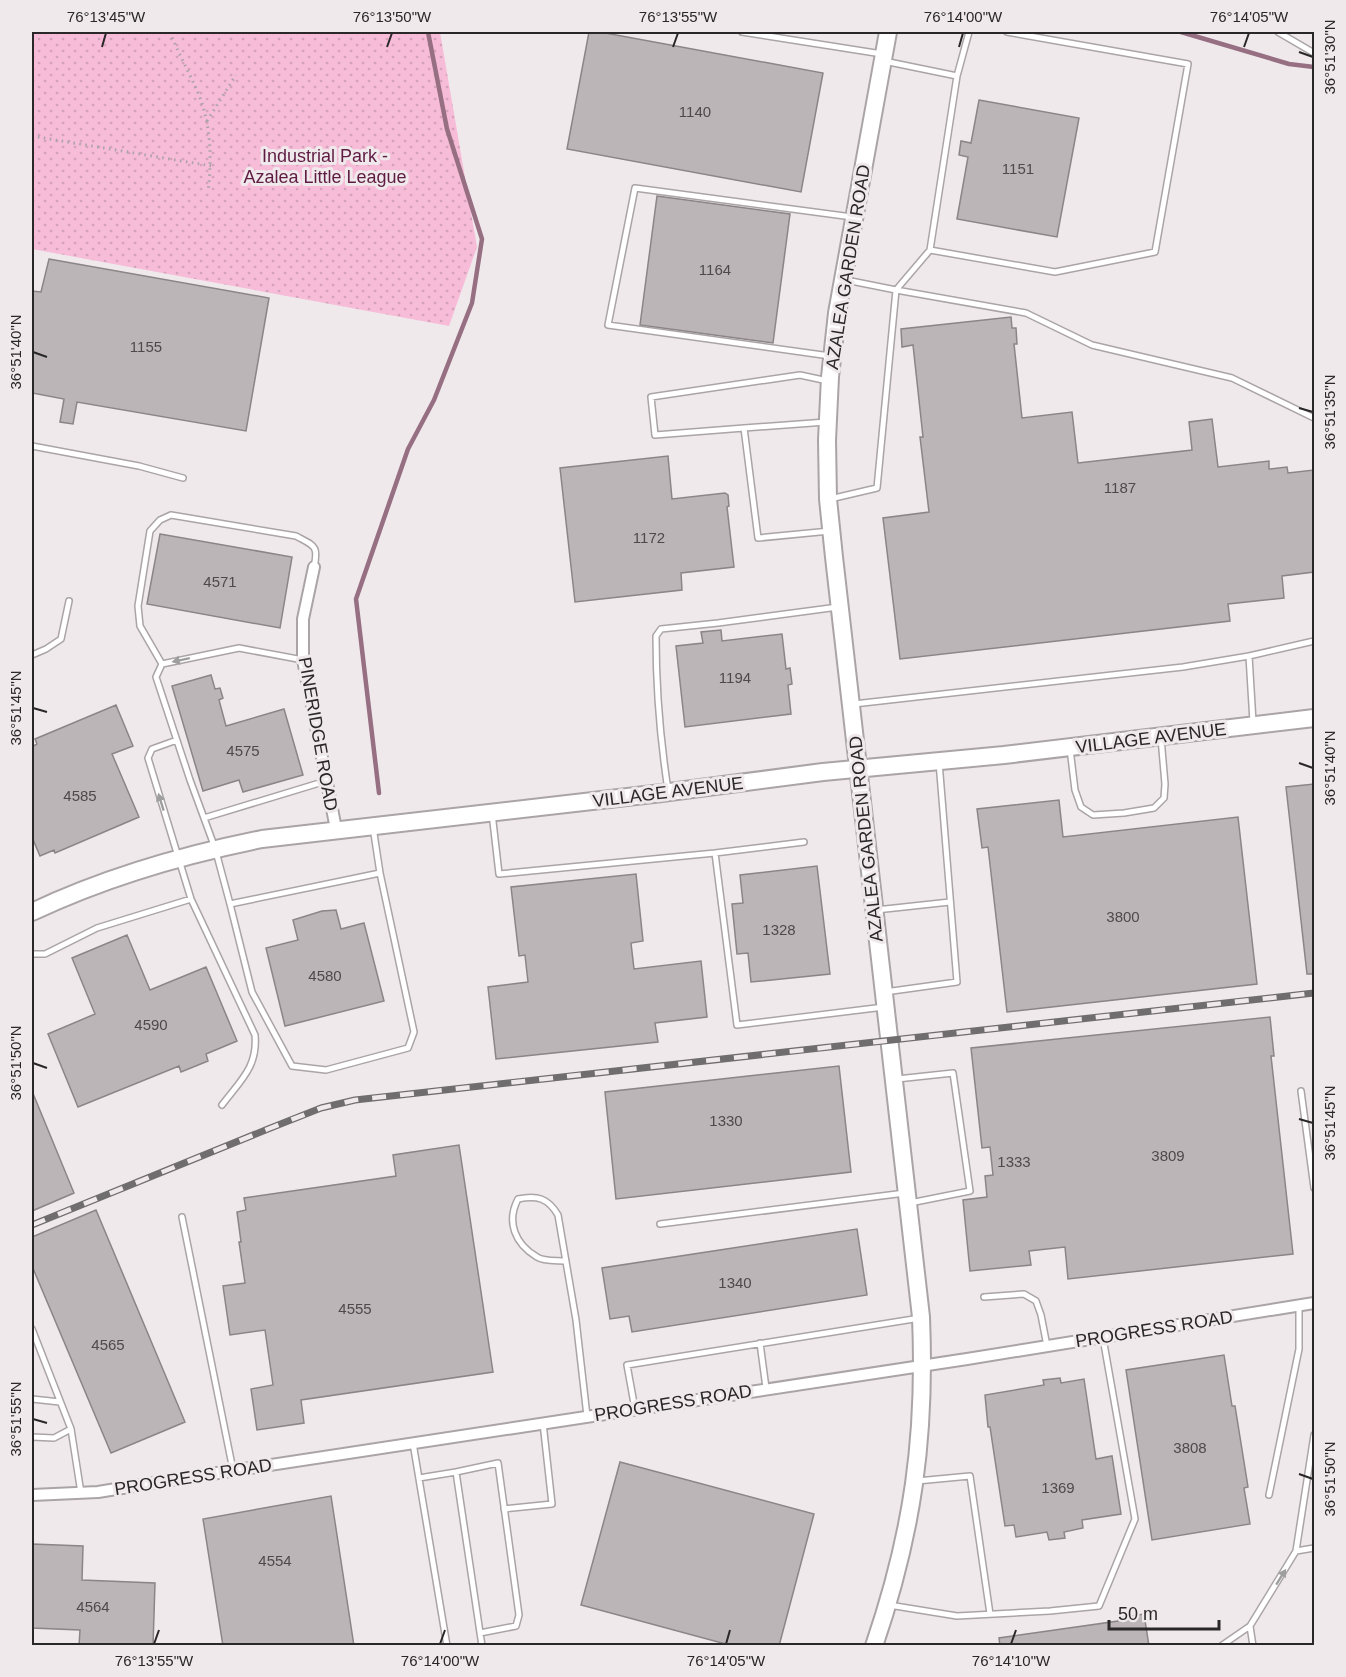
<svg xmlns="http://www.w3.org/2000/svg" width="1346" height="1677" viewBox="0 0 1346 1677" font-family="Arial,sans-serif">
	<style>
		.park { fill: url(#park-dots) }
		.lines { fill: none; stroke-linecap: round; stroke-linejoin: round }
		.stream { stroke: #976f82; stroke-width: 4.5 }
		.building { fill: #bbb5b7; stroke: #8b8587; stroke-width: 1.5 }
		.lane-casing { stroke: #aaa4a7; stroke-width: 8 }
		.street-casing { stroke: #aaa4a7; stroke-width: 14 }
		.secondary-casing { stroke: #aaa4a7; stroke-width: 20 }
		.path { stroke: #a8a3a6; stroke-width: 3; stroke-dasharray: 1.5 4.5; stroke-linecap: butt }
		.lane { stroke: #fff; stroke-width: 5 }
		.street { stroke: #fff; stroke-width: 10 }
		.secondary { stroke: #fff; stroke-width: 16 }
		.rail-casing { stroke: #706d6e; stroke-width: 7 }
		.rail { stroke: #f0e9ec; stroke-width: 4.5; stroke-dasharray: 14; stroke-linecap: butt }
		.oneway { fill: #9f9e9e }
		.ticks { fill: none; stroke: #292728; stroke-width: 2 }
		.labels { text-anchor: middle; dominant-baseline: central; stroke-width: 6; stroke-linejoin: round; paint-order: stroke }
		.number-label { font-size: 15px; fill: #4e4a4c }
		.park-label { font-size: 18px; fill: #5f1c42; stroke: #f0e9ec }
		.street-label { font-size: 18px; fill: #292728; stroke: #f0e9ec }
		.neatline { fill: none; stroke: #292728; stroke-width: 2 }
		.ticks-label { font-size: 15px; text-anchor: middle; fill: #292728 }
	</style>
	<defs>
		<pattern id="park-dots" width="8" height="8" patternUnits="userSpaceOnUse" patternTransform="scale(1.5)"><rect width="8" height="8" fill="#f7bcd8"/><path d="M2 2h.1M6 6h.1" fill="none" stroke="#d4a2b9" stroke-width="1.8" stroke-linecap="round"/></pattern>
	</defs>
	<rect width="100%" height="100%" fill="#f0e9ec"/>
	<path class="park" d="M 32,32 L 440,32 L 477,247 L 449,326 L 32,249 Z"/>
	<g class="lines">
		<path class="stream" d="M 1181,32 L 1289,64 L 1314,67
			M 379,793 L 356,599 L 408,449 L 434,400 L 472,303 L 482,239 L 447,129 L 428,32"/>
	</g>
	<path class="building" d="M 589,32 L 600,32 L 823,73 L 801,192 L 567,149 Z
		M 979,100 L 1079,118 L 1057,237 L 957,219 L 968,157 L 959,155 L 961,141 L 971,143 Z
		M 657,196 L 790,214 L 773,343 L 640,325 Z
		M 49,259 L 269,298 L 246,431 L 77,402 L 73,424 L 60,422 L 64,399 L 32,393 L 32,291 L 41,292 Z
		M 1011,317 L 1012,328 L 1016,328 L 1017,344 L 1014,344 L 1022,418 L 1072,412 L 1078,463 L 1192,450 L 1189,422 L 1212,419 L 1218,467 L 1269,461 L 1269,469 L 1287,467 L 1288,473 L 1314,470 L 1314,572 L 1282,576 L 1284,598 L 1228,604 L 1230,621 L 900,659 L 883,518 L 929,512 L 920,437 L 923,437 L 913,345 L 902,347 L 901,329 Z
		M 668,456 L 672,499 L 725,493 L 728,495 L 729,506 L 727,507 L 734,567 L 681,573 L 682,590 L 575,602 L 560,468 Z
		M 160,534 L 292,557 L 280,628 L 147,604 Z
		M 721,630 L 722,641 L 782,634 L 786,669 L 790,668 L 792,684 L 788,685 L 791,714 L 685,727 L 676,646 L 703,643 L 701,632 Z
		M 211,675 L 215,689 L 220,688 L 223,698 L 219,700 L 226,726 L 284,709 L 303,775 L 243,792 L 239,780 L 203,791 L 172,686 Z
		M 116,705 L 133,746 L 112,754 L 139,817 L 55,853 L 54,850 L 40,856 L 32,837 L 32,747 L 37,744 L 35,739 Z
		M 1314,784 L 1314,974 L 1307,974 L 1286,787 Z
		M 1059,800 L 1063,837 L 1238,817 L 1257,984 L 1007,1012 L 988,847 L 982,848 L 977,809 Z
		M 817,866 L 830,974 L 751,982 L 748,953 L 737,954 L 732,904 L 743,903 L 740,875 Z
		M 636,874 L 643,941 L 631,943 L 634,969 L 701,961 L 707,1017 L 655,1023 L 658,1042 L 496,1059 L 488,987 L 528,982 L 525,955 L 519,956 L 511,887 Z
		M 336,910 L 341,929 L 364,923 L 384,1001 L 285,1026 L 266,948 L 298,940 L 293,920 L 322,911 Z
		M 127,935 L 150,990 L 206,967 L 237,1041 L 206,1054 L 208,1061 L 181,1072 L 179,1066 L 78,1107 L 48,1034 L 95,1014 L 72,958 Z
		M 1270,1017 L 1274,1056 L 1271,1056 L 1293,1254 L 1068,1279 L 1065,1247 L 1029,1251 L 1031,1265 L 970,1271 L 963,1200 L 987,1197 L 985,1176 L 993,1175 L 990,1147 L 982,1148 L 971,1048 Z
		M 839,1066 L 851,1172 L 616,1199 L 605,1092 Z
		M 32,1091 L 74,1193 L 32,1211 Z
		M 459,1145 L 493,1372 L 301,1400 L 304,1423 L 257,1430 L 251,1389 L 273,1385 L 265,1330 L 230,1335 L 223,1286 L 245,1283 L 239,1242 L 241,1242 L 237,1212 L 246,1210 L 244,1198 L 396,1176 L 393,1155 Z
		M 96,1210 L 185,1422 L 111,1453 L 32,1266 L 32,1237 Z
		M 857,1229 L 867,1295 L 632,1332 L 629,1316 L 610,1319 L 602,1268 Z
		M 1224,1355 L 1232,1406 L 1235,1406 L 1248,1487 L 1244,1488 L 1250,1524 L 1152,1540 L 1126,1370 Z
		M 1060,1378 L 1061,1383 L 1084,1379 L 1096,1459 L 1112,1456 L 1121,1514 L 1082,1520 L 1083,1528 L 1064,1532 L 1065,1538 L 1049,1540 L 1047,1532 L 1016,1537 L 1014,1525 L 1005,1526 L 990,1427 L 988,1427 L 985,1395 L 1044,1385 L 1043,1380 Z
		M 620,1462 L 814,1514 L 779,1646 L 733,1646 L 581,1605 Z
		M 331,1496 L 354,1646 L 223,1646 L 203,1519 Z
		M 32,1544 L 83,1546 L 82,1580 L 155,1583 L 153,1646 L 79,1646 L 80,1630 L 32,1628 Z
		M 1144,1614 L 1149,1646 L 1000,1646 L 999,1638 L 1118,1621 L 1118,1618 Z"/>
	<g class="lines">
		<g class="lane-casing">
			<path id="lane" d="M 742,32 L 882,54
				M 1278,32 L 1314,53
				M 884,61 L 957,76 L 969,32
				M 930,250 L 1055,272 L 1155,252 L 1188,64 L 1007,32
				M 846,280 L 896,290 L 930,250 L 957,76
				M 830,356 L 608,325 L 635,188 L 852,217
				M 826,422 L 744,428 L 758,538 L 830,531
				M 744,428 L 655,435 L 651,397 L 800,375 L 828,381
				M 32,446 L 139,466 L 183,478
				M 830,499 L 877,488 L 896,290 L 1026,313 L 1092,345 L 1232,378 L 1314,418
				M 32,655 L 46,649 L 61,639 L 69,601
				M 303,660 L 239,648 L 162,664 L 156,677 L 190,780 L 215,848 L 230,904 L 380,873 L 373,827
				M 162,664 L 140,626 L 138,606 L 150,531 L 160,520 L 171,515 L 296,536 C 314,546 319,545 314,567
				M 854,704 L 1183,667 L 1249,656
				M 1253,722 L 1249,656 L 1314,641
				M 177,740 L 152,749 L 148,758 L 191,899 L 255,1035 C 258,1067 240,1081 222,1105
				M 1070,749 L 1075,790 L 1081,807 L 1093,815 L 1124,813 L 1154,808 L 1164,798 L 1165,784 L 1161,738
				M 668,790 C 660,738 656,688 656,636 L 661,629 L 718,623 L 838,607
				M 492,813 L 499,874 L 715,853 L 737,1025 L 884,1007
				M 204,818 L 326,781
				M 715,853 L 804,842
				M 230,904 L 252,992 L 292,1066 L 326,1070 L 408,1048 L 414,1032 L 380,873
				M 876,910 L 950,902
				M 32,954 L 45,954 L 97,928 L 191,899
				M 885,992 L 957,982 L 939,762
				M 897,1079 L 953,1073 L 970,1191 L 910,1203
				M 1301,1091 L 1314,1188
				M 182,1217 L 233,1470
				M 660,1224 L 905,1193
				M 566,1261 C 558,1260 544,1262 537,1257 C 515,1244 506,1222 518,1199 C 537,1195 548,1198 558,1215 L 576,1320 L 587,1416
				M 984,1297 L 1024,1294 L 1036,1301 L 1041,1315 L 1047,1346
				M 32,1329 L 71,1429 L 81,1493
				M 760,1343 L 766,1388
				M 32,1399 L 60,1402
				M 635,1409 L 627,1365 L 920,1318
				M 32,1437 L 54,1438 L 71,1429
				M 413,1443 L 447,1646
				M 456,1472 L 498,1463 L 519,1615 L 516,1626 L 480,1633
				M 419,1478 L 456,1472 L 482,1646
				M 917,1481 L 970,1476 L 990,1614
				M 1269,1495 L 1299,1349 L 1299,1306
				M 504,1509 L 552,1504 L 543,1423
				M 1296,1551 L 1314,1548
				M 889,1605 L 957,1616 L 1050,1611 L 1099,1606 L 1135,1519 L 1103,1338
				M 1250,1626 L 1253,1646
				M 1221,1646 L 1250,1626 L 1296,1551 L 1314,1435"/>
		</g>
		<g class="street-casing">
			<path id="street" d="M 314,567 L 303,619 L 303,660 L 336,829
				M 32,1495 L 98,1492 L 165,1481 L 967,1359 L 1314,1303"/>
		</g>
		<g class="secondary-casing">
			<path id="secondary" d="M 32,912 C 106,877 182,855 262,839 L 662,793 L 823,772 L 1004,755 L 1314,718
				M 874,1646 C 913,1532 926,1437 921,1317 L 834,557 L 828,499 L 827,440 L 830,377 L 837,313 L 888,32"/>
		</g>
		<path class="path" d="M 170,32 C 178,53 190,74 199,95 C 211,126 212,159 208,192
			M 207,121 L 236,75
			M 32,136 L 212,166"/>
		<use href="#lane" class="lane"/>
		<use href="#street" class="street"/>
		<use href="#secondary" class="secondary"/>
		<g class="rail-casing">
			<path id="rail" d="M 32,1225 L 268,1129 L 321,1108 L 355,1100 L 1314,993"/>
		</g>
		<use href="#rail" class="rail"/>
	</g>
	<defs><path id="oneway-solid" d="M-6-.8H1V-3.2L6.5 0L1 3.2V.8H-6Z" transform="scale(1.5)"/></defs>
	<g class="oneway">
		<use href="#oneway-solid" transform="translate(181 660) rotate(168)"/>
		<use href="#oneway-solid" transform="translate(161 802) rotate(-107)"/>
		<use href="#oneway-solid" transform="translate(1281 1577) rotate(-58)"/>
	</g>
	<path class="ticks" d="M 102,47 L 106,33M 387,47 L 392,33M 673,47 L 678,33M 959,47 L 963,33M 1244,47 L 1249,33M 1299,52 L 1313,57M 33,352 L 47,357M 1299,408 L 1313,412M 33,708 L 47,712M 1299,763 L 1313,768M 33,1063 L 47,1068M 1299,1119 L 1313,1123M 33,1419 L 47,1423M 1299,1474 L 1313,1479M 154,1644 L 159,1630M 440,1644 L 445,1630M 726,1644 L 730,1630M 1011,1644 L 1016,1630"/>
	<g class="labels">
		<g class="number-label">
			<text x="695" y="111">1140</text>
			<text x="1018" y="168">1151</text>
			<text x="715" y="269">1164</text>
			<text x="146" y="346">1155</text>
			<text x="1120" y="487">1187</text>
			<text x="649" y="537">1172</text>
			<text x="220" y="581">4571</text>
			<text x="735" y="677">1194</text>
			<text x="243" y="750">4575</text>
			<text x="80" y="795">4585</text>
			<text x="1123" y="916">3800</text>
			<text x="779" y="929">1328</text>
			<text x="325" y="975">4580</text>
			<text x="151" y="1024">4590</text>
			<text x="726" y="1120">1330</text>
			<text x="1168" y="1155">3809</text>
			<text x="1014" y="1161">1333</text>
			<text x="735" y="1282">1340</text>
			<text x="355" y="1308">4555</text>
			<text x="108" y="1344">4565</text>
			<text x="1190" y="1447">3808</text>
			<text x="1058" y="1487">1369</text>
			<text x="275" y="1560">4554</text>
			<text x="93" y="1606">4564</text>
		</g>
		<g class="park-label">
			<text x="325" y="156">Industrial Park -<tspan x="325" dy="21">Azalea Little League</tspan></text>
		</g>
		<g class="street-label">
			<text transform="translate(848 267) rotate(-81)">AZALEA GARDEN ROAD</text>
			<text transform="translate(318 734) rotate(80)">PINERIDGE ROAD</text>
			<text transform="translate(1151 738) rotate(-7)">VILLAGE AVENUE</text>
			<text transform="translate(668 792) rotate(-7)">VILLAGE AVENUE</text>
			<text transform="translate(866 839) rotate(-96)">AZALEA GARDEN ROAD</text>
			<text transform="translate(1154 1329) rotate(-9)">PROGRESS ROAD</text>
			<text transform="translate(673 1403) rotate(-9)">PROGRESS ROAD</text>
			<text transform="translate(193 1477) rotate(-9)">PROGRESS ROAD</text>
		</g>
	</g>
	<rect width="1346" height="1677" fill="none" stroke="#f0e9ec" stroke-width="66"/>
	<path d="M1109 1620v9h110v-9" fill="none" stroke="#292728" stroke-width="3"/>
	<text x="1118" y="1620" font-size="18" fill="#292728" stroke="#f0e9ec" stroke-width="4.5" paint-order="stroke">50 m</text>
	<rect x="33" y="33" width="1280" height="1611" class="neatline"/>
	<g class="ticks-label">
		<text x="106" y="22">76°13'45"W</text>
		<text x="392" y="22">76°13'50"W</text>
		<text x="678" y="22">76°13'55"W</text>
		<text x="963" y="22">76°14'00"W</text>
		<text x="1249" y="22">76°14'05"W</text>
		<text transform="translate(1330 57) rotate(-90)" y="5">36°51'30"N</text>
		<text transform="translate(16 352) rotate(-90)" y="5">36°51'40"N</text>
		<text transform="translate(1330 412) rotate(-90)" y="5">36°51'35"N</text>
		<text transform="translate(16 708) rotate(-90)" y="5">36°51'45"N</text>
		<text transform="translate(1330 768) rotate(-90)" y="5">36°51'40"N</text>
		<text transform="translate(16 1063) rotate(-90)" y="5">36°51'50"N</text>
		<text transform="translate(1330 1123) rotate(-90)" y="5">36°51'45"N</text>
		<text transform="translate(16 1419) rotate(-90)" y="5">36°51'55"N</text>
		<text transform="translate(1330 1479) rotate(-90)" y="5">36°51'50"N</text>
		<text x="154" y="1666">76°13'55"W</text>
		<text x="440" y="1666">76°14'00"W</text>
		<text x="726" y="1666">76°14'05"W</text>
		<text x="1011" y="1666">76°14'10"W</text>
	</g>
</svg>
